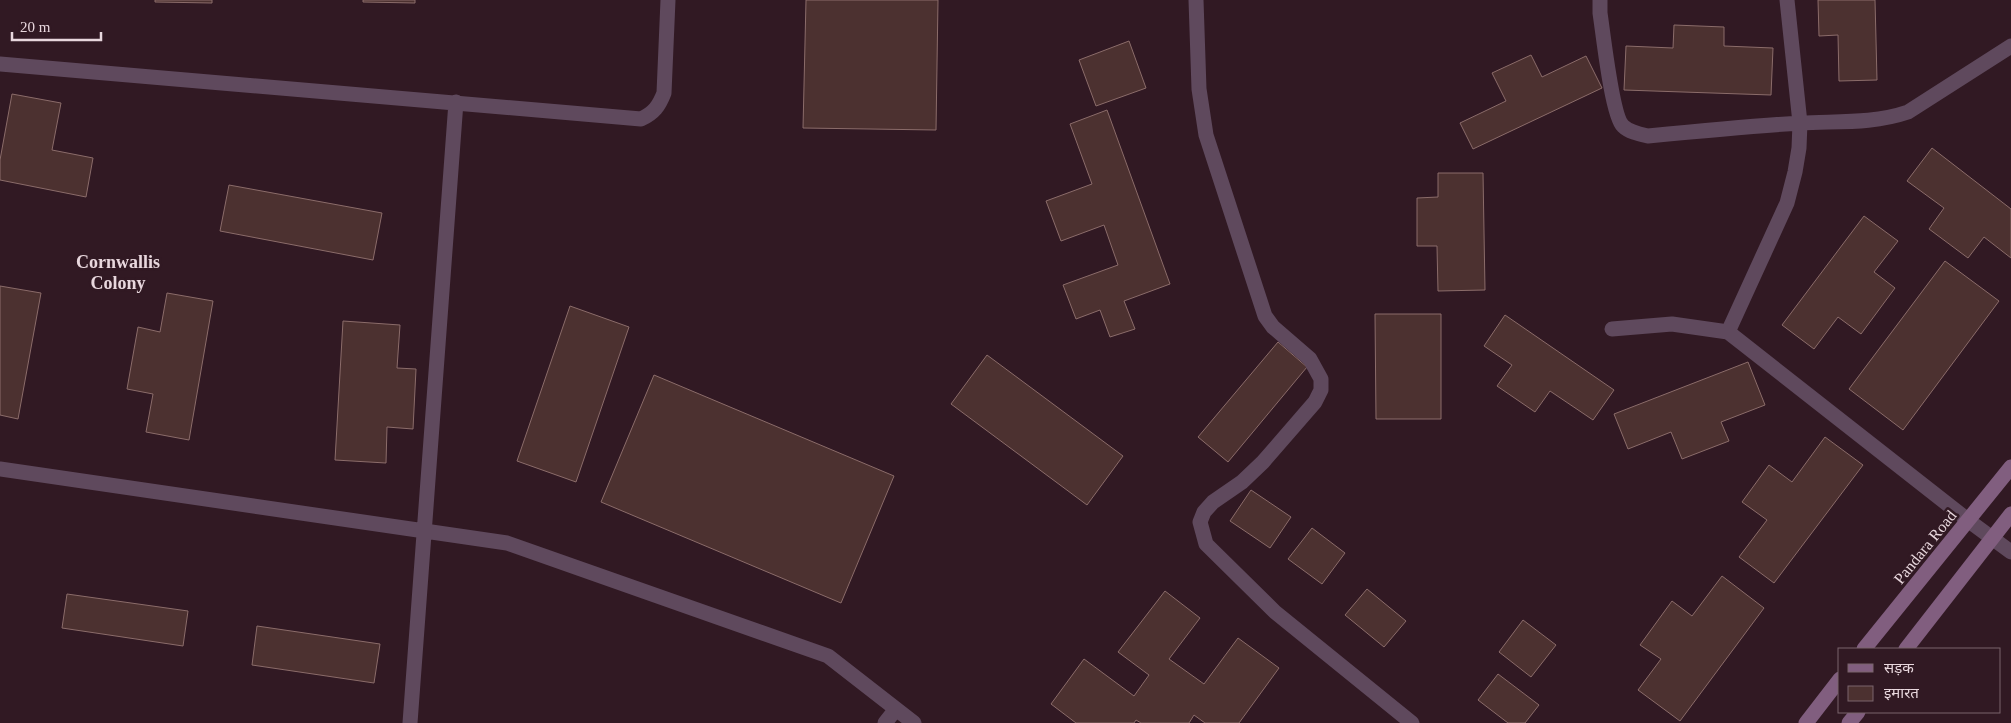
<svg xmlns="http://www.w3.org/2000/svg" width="2011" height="723" viewBox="0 0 2011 723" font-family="'Times New Roman','Noto Sans Devanagari',serif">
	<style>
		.building { fill: #4c3130; stroke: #8b6c6a }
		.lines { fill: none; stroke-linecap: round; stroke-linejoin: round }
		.street { stroke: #5f495d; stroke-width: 15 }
		.secondary { stroke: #815e7f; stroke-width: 15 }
		.labels { text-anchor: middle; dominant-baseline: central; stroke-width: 5; stroke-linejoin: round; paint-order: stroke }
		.street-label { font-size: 16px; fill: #e8d7dd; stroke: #311923 }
		.neighbourhood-label { font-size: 18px; font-weight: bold; fill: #e8d7dd; stroke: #311923 }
	</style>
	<rect width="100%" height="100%" fill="#311923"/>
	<path class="building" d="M 155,0 L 212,0 L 212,3 L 155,2 Z
		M 363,0 L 415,0 L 415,3 L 363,2 Z
		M 806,0 L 938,0 L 936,130 L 803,128 Z
		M 1818,0 L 1875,0 L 1877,80 L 1839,81 L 1838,35 L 1819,36 Z
		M 1674,25 L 1724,27 L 1724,46 L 1773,48 L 1771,95 L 1624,90 L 1626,46 L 1673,48 Z
		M 1129,41 L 1146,88 L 1096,106 L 1079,60 Z
		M 1531,55 L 1542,77 L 1586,56 L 1602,88 L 1473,149 L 1460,123 L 1506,101 L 1492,73 Z
		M 12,94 L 61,103 L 52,150 L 93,158 L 86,197 L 0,180 L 0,160 Z
		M 1107,110 L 1170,284 L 1124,301 L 1135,329 L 1110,337 L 1100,310 L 1076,319 L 1063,285 L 1118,265 L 1104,225 L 1061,241 L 1046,201 L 1092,184 L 1070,124 Z
		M 1932,148 L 2011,209 L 2011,258 L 1984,237 L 1968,258 L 1929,229 L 1944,208 L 1907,181 Z
		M 1438,173 L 1483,173 L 1485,290 L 1438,291 L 1437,246 L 1417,246 L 1417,198 L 1438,197 Z
		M 229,185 L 382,213 L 373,260 L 220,231 Z
		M 1864,216 L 1898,241 L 1874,272 L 1895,288 L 1861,334 L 1838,317 L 1814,349 L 1782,325 Z
		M 1945,261 L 1999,301 L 1903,430 L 1849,389 Z
		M 0,286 L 41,293 L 18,419 L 0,415 Z
		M 167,293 L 213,301 L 189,440 L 146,432 L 153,394 L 127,389 L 138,327 L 160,332 Z
		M 570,306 L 629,327 L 576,482 L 517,461 Z
		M 1375,314 L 1441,314 L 1441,419 L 1376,419 Z
		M 1505,315 L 1614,390 L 1593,420 L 1550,391 L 1535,412 L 1497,386 L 1512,365 L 1484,346 Z
		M 343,321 L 400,325 L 397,368 L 416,369 L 413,429 L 387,427 L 386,463 L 335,460 Z
		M 1278,342 L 1307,367 L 1228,462 L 1198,437 Z
		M 987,355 L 1123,456 L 1087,505 L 951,404 Z
		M 1748,362 L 1765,405 L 1721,422 L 1729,441 L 1682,459 L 1671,432 L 1628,449 L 1614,414 Z
		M 654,375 L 894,476 L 841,603 L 601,502 Z
		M 1825,437 L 1863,465 L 1774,583 L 1739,557 L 1767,520 L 1742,502 L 1769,465 L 1792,482 Z
		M 1251,490 L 1291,517 L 1270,548 L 1230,521 Z
		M 1312,528 L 1345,553 L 1322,584 L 1288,559 Z
		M 1722,576 L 1764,608 L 1680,721 L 1638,690 L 1661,659 L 1640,645 L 1672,601 L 1692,616 Z
		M 1367,589 L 1406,621 L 1384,647 L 1345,615 Z
		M 1165,591 L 1200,618 L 1169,659 L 1204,684 L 1238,638 L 1279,668 L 1239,723 L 1205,723 L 1194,715 L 1189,723 L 1141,723 L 1136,720 L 1134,723 L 1076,723 L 1051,704 L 1084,659 L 1134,696 L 1149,675 L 1118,652 Z
		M 67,594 L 188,611 L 183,646 L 62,628 Z
		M 1523,620 L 1556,645 L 1531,677 L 1499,652 Z
		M 257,626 L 380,644 L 374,683 L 252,665 Z
		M 1498,674 L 1539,705 L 1525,723 L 1508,723 L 1478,700 Z"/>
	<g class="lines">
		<path class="street" d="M 1196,0 L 1199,89 L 1206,135 L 1265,316 L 1273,327 L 1310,359 L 1321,379 L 1321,390 L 1315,402 L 1263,462 L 1242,482 L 1213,502 L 1204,512 L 1200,522 L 1206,544 L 1275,612 L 1412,723
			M 1600,0 L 1600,13 C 1603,32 1612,116 1623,126 C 1629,132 1639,134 1648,136 C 1699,131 1750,126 1801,123 C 1837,121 1873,124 1908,112 L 2011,46
			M 0,64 L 641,119 C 654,113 659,106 664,93 L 668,0
			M 1612,329 L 1672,324 L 1728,332 L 1969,521 L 2011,552
			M 1728,332 L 1787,203 L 1795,172 L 1799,148 L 1800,123 L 1787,0
			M 0,469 L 507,543 L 828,656 L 914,723
			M 410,723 L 456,102
			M 885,723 L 896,709"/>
		<path class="secondary" d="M 1864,649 L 2011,467
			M 1906,649 L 2011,514
			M 1806,723 L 1840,679
			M 1849,723 L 1858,712"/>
	</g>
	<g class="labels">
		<g class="street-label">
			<text transform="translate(1925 547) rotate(-51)">Pandara Road</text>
		</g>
		<g class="neighbourhood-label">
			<text x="118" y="262">Cornwallis<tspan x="118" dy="21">Colony</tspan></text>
		</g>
	</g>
	<rect x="1838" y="648" width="162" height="65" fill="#311923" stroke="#7a656d"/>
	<rect x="1848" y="664" width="25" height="8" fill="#815e7f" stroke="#7a656d"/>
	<text x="1884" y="673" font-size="15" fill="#e8d7dd">सड़क</text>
	<rect x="1848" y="686" width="25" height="15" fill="#4c3130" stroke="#7a656d"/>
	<text x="1884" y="698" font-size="15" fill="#e8d7dd">इमारत</text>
	<path d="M12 32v8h89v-8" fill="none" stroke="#e8d7dd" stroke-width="2.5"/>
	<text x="20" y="32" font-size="15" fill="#e8d7dd" stroke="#311923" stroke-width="4" paint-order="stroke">20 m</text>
</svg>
